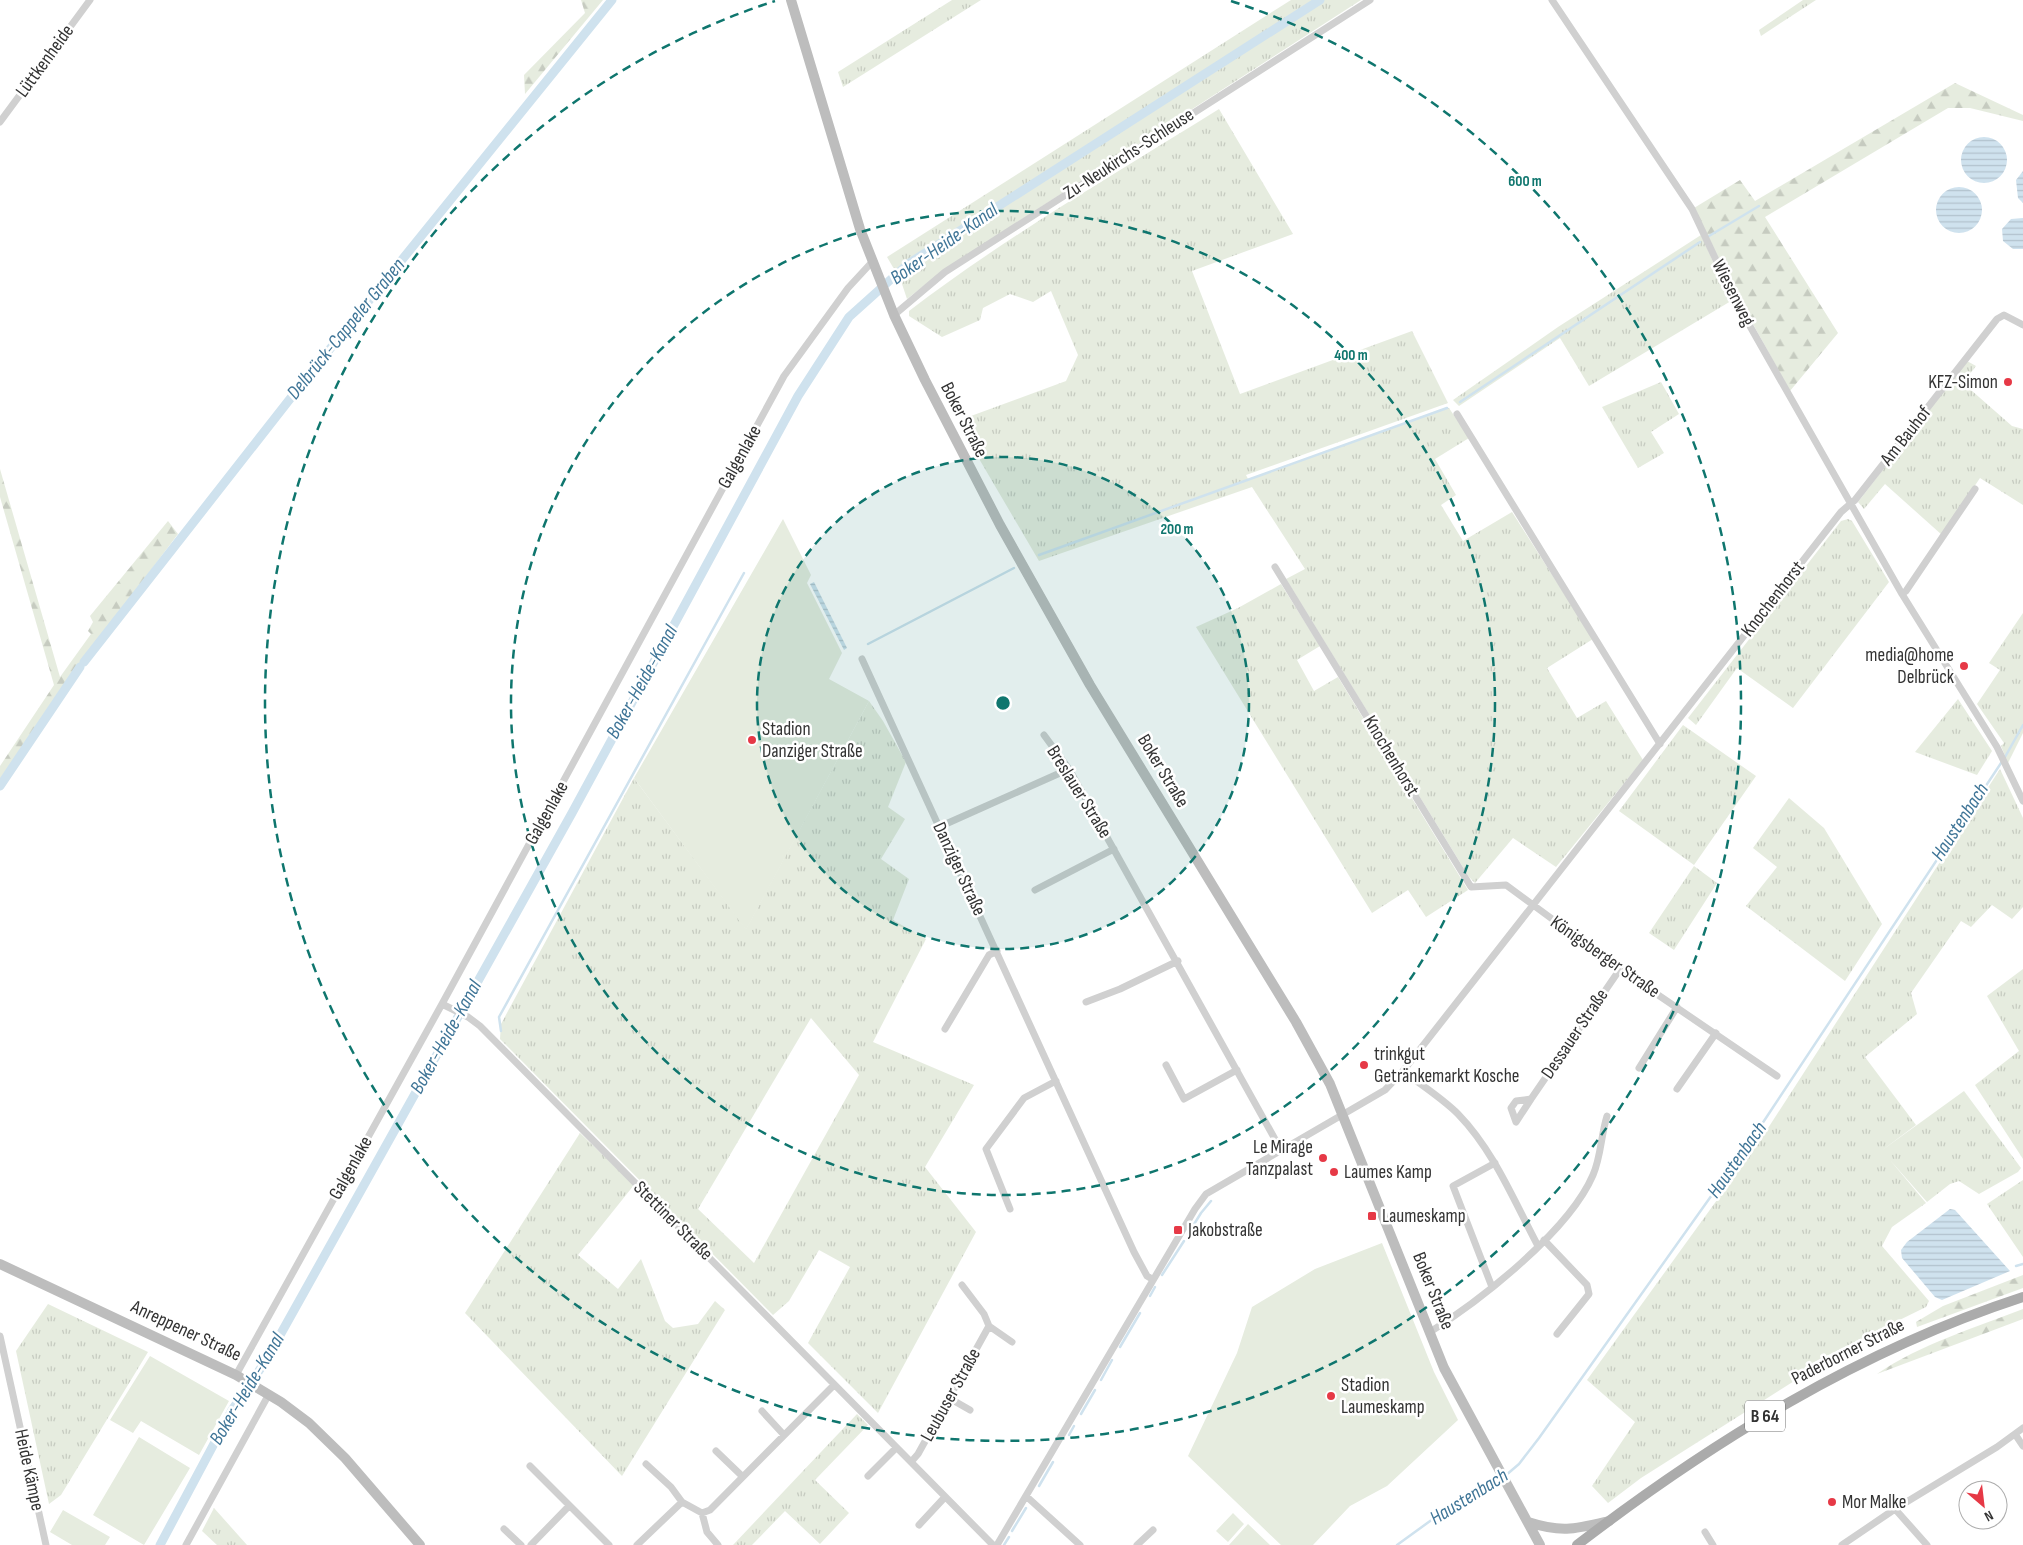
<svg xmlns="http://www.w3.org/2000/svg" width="2023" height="1545" viewBox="0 0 2023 1545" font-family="'Sofia Sans Condensed',sans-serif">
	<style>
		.grass { fill: url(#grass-tufts); fill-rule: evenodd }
		.forest { fill: url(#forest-firs) }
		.pitch { fill: #e6ecdf }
		.water { fill: url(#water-rules) }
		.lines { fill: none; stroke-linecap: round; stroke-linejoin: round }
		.stream { stroke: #cfe2ee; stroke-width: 2.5 }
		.canal { stroke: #cfe2ee; stroke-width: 9 }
		.street { stroke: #d0d0d0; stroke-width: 7 }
		.secondary { stroke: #bdbdbd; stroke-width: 10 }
		.primary { stroke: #ababab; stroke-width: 10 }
		.ring { fill: none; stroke: #0f766e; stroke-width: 2.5; stroke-dasharray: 9 6 }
		.poi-dot { fill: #e63946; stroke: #fff; stroke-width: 2 }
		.labels { text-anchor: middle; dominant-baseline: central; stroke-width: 5; stroke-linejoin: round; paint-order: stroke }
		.shield { fill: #fff; stroke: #707070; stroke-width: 1 }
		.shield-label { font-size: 18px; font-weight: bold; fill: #333 }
		.street-label { font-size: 19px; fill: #333; stroke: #fff }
		.poi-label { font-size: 19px; fill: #333; stroke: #fff; text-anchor: start }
		.water-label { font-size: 20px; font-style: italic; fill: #3f7597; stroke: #fff }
		.centre { fill: #0f766e; stroke: #fff; stroke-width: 2.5 }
		.ring-label { font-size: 15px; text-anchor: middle; font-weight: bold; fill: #0f766e; stroke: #fff; stroke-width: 5; stroke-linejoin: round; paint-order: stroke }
	</style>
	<defs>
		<pattern id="grass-tufts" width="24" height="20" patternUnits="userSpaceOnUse" patternTransform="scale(1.25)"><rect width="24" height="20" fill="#e6ecdf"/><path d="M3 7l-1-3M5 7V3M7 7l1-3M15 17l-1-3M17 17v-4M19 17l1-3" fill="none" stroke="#c6cbc0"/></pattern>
		<pattern id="forest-firs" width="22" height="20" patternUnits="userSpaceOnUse" patternTransform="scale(1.25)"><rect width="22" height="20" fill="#e6ecdf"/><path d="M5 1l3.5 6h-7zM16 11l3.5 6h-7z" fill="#c6cbc0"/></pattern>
		<pattern id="water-rules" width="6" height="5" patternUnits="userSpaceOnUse" patternTransform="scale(1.25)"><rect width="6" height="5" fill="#cfe2ee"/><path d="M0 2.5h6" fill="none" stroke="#b2c2cd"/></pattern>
	</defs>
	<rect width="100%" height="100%" fill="#fff"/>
	<path class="grass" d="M 952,0 L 981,0 L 843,87 L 838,72 Z
		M 1291,0 L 1361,0 L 945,269 L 907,299 L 901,281 L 887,257 Z
		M 1803,0 L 1816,0 L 1761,36 L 1759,30 Z
		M 1219,109 L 1293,234 L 1192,271 L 1240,394 L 1412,331 L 1448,403 L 1246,475 L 1248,479 L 1449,408 L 1469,438 L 1435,459 L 1456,495 L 1441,505 L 1463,541 L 1512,512 L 1593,639 L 1547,668 L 1577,718 L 1606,701 L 1643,760 L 1556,867 L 1513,838 L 1475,883 L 1469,877 L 1286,579 L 1305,569 L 1252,487 L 1039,561 L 978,457 L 960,420 L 1066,381 L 1078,355 L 1051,291 L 1033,302 L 1010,294 L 983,308 L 980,320 L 942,337 L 909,316 L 909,311 C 1007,236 1115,174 1219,109 Z
		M 1701,235 L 1731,301 L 1589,386 L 1560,338 L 1459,406 L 1453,400 L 1558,327 Z
		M 1967,361 L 1976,366 L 1963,383 L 2012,426 L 2023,429 L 2023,505 L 1980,478 L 1942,535 L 1885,484 L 1864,509 L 1858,502 Z
		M 1661,382 L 1679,414 L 1651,432 L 1664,453 L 1638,468 L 1602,407 Z
		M 1848,519 L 1852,521 L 1889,582 L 1793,708 L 1737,668 L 1696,725 L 1688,718 L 1841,521 Z
		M 1281,584 L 1320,646 L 1297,660 L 1314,691 L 1338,677 L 1468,890 L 1426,917 L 1408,890 L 1372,913 L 1196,627 L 1238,608 Z
		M 2023,613 L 2023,733 L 2008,763 L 2001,746 L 2004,743 L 1977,704 L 2000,670 L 1989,663 Z
		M 1958,699 L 1992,751 L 1977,775 L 1915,752 Z
		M 869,701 L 883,721 L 906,762 L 888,807 L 905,819 L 881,859 L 909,879 L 893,920 L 926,939 L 873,1042 L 974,1085 L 925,1167 L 976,1232 L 878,1413 L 808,1343 L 850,1267 L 819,1250 L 789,1301 L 773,1315 L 500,1039 L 501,1024 L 634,778 L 746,929 ZM 811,1018 L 859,1075 L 754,1263 L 698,1209 Z
		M 1683,725 L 1756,776 L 1694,865 L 1619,811 Z
		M 2000,769 L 2023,818 L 2023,907 L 2012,919 L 1992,905 L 1971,927 L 1961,921 L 1911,993 L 1917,1014 L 1865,1057 L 1916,1125 L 1881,1151 L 1964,1091 L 2021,1168 L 2018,1172 L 1979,1194 L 1959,1181 L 1950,1184 L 1927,1202 L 1890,1160 L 1926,1203 L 1892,1227 L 1882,1246 L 1929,1301 L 1926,1307 L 1806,1366 L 1810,1371 L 1641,1478 L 1608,1503 L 1592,1486 L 1635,1422 L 1587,1380 L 1761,1139 Z
		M 1789,798 L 1824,828 L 1882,924 L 1845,981 L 1746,906 L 1777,867 L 1753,848 Z
		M 1694,866 L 1717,883 L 1674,950 L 1649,933 Z
		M 2023,969 L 2023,1159 L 1975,1085 L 2019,1051 L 1987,996 Z
		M 580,1133 L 634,1185 L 578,1255 L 618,1289 L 641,1259 L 665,1321 L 673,1328 L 698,1324 L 715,1301 L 725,1310 L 622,1476 L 465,1313 Z
		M 2023,1180 L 2023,1257 L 1987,1204 Z
		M 48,1304 L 148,1352 L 61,1495 L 49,1504 L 16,1351 Z
		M 857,1414 L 868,1425 L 815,1480 L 849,1513 L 820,1544 L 785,1511 L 752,1545 L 733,1545 Z
		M 214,1508 L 247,1545 L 217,1545 L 202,1531 Z"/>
	<path class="forest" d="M 581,0 L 603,0 L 525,94 L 524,75 L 585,13 Z
		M 1955,83 L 2023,115 L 2023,121 L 1970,108 L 1948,108 L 1765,217 L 1838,333 L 1790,391 L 1737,295 L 1694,208 L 1740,180 L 1755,201 Z
		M 0,469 L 60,677 L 91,634 L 88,631 L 93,622 L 90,616 L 168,521 L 178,534 L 63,687 L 0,780 L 0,766 L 54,685 L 0,497 Z
		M 2023,1275 L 2023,1288 L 1917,1327 L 1916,1322 L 1943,1306 Z
		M 2023,1309 L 2023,1319 L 1877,1374 C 1921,1344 1974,1328 2023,1309 Z"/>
	<path class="pitch" d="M 783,519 L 811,575 L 807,583 L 842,653 L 829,679 L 869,701 L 746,930 L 634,778 Z
		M 1382,1243 L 1434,1372 L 1458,1420 L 1387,1486 L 1350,1506 L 1313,1545 L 1281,1545 L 1188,1456 L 1237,1353 L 1252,1307 L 1315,1269 Z
		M 150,1356 L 229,1401 L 199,1455 L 141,1421 L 133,1433 L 110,1420 Z
		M 139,1437 L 190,1468 L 144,1545 L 93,1515 Z
		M 63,1510 L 110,1537 L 105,1545 L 72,1545 L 50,1532 Z
		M 1233,1513 L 1244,1524 L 1228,1542 L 1216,1531 Z
		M 1248,1524 L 1270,1545 L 1229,1545 Z"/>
	<path class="water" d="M1961 160a23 23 0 1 1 46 0a23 23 0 1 1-46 0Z
		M 2023,171 L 2023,203 L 2018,198 L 2016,180 Z
		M1936 210a23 23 0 1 1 46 0a23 23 0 1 1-46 0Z
		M 2023,218 L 2023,249 L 2013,249 L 2003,241 L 2002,229 L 2011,219 Z
		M 814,582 L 847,648 L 844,650 L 810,584 Z
		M 1950,1209 L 1955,1210 L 2010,1271 L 1942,1300 L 1935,1297 L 1902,1258 L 1901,1250 L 1907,1242 Z"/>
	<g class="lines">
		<path class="stream" d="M 1709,236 L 1759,206
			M 1460,402 L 1700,242
			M 1039,555 L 1447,408
			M 868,644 L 1014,568
			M 501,1031 L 499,1017 L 744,573
			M 1188,1234 L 1201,1213 L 1211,1201
			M 2016,1266 L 2023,1264
			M 1162,1275 L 1184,1241
			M 1150,1296 L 1155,1287
			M 1120,1347 L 1140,1313
			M 1101,1380 L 1112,1360
			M 1081,1414 L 1095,1390
			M 1069,1435 L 1074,1426
			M 1505,1476 L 1519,1464 L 1539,1438 L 1756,1133 L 2005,757 L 2023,725
			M 1039,1486 L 1053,1462
			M 1012,1531 L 1026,1508
			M 1004,1545 L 1009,1537
			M 1397,1545 L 1437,1516 L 1501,1480"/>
		<path class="canal" d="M 84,662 L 304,381 L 612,0
			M 0,786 L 80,667
			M 160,1545 L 232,1410 L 265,1362 L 572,813 L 798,396 L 849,317 L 908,264 L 1320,0"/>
		<path class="street" d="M 1552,0 L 1692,209 L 1734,298 L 1902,594 L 1997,747 L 2023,801
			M 0,122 L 90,0
			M 894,315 L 945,272 L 1370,0
			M 1457,414 L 1660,744
			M 1275,567 L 1471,887 L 1506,885 L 1620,969 L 1777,1076
			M 1902,594 L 1906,591 L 1975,489
			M 862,659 L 1134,1252 L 1147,1276 L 1152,1279
			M 1044,735 L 1069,769 L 1281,1150
			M 939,827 L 1069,769
			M 1035,890 L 1114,849
			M 1086,1002 L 1120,989 L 1178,961
			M 442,1004 L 468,1017 L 480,1026 L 993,1545
			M 945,1029 L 989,955 L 997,951
			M 1166,1065 L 1184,1099 L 1237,1070
			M 1639,1068 L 1677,1007
			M 1403,1071 C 1421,1085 1442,1098 1458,1114 C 1494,1151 1514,1201 1538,1246
			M 1677,1089 L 1716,1033
			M 1531,1099 L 1516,1122 L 1511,1108 L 1516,1101 L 1531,1099 L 1620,969
			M 1010,1209 L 986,1149 L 1024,1098 L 1056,1081
			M 1544,1240 L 1587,1285 L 1589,1294 L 1557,1334
			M 1492,1287 L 1453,1186 L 1495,1163
			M 989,1326 L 1012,1342
			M 1430,1332 C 1481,1300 1569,1231 1593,1175 C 1601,1157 1601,1135 1607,1116
			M 0,1336 L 46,1545
			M 236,1375 L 442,1004 L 784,376 L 848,288 L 872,262
			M 949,1398 L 970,1410
			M 762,1411 L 784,1435
			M 2015,1434 L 2023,1446
			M 716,1451 L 742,1476
			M 911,1462 L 918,1454 L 989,1326 L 984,1314 L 962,1285
			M 646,1464 L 671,1487 L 682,1502 L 702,1513 L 710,1510 L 834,1385
			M 530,1466 L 609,1545
			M 868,1476 L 896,1448
			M 1026,1496 L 1080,1545
			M 1895,1509 L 1927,1545
			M 702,1513 L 707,1532 L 718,1545
			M 919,1525 L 945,1497
			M 504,1529 L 521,1545
			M 1705,1532 L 1713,1545
			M 186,1545 L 269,1394
			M 531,1545 L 569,1506
			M 637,1545 L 682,1502
			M 997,1545 L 1195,1209 L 1206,1194 L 1385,1090 L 1403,1071 L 1841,512 L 1855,500 L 1997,319 L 2004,315 L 2023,325
			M 1137,1545 L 1153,1530
			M 1842,1545 L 1895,1509 L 1997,1447 L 2023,1428"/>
		<path class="secondary" d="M 791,0 L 860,229 L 894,315 L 925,380 L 1000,525 L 1090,685 L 1296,1022 L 1330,1084 L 1444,1368 L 1540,1545
			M 0,1264 L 236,1375 L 281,1402 L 309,1423 L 345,1458 L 420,1545
			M 1528,1522 C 1562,1533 1575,1529 1609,1521"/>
		<path class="primary" d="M 1577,1545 C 1713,1441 1860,1350 2023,1297"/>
	</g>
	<circle cx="1003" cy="703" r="246" fill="#0f766e" fill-opacity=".12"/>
	<g class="ring">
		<circle cx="1003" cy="703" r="246"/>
		<circle cx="1003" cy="703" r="492"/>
		<path d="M1231 1A738 738 0 1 1 775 1"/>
	</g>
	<g class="poi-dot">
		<circle cx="2008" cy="382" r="5"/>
		<circle cx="1964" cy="666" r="5"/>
		<circle cx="752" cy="740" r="5"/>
		<circle cx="1364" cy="1065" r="5"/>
		<circle cx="1323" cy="1158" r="5"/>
		<circle cx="1334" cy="1172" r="5"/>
		<rect x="1367" y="1211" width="10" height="10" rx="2.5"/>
		<rect x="1173" y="1225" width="10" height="10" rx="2.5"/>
		<circle cx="1331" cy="1396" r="5"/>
		<circle cx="1832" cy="1502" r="5"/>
	</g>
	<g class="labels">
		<rect class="shield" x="1745" y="1400.5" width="40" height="31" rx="4"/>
		<g class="shield-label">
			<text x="1765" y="1416">B 64</text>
		</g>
		<g class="street-label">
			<text transform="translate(45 61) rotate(-54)">Lüttkenheide</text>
			<text transform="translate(1129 154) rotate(-33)">Zu-Neukirchs-Schleuse</text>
			<text transform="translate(1733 293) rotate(63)">Wiesenweg</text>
			<text transform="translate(964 420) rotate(63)">Boker Straße</text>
			<text transform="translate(1906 436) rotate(-52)">Am Bauhof</text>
			<text transform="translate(740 457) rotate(-61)">Galgenlake</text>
			<text transform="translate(1773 599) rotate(-52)">Knochenhorst</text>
			<text transform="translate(1391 756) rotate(59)">Knochenhorst</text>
			<text transform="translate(1163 771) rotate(59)">Boker Straße</text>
			<text transform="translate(1079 792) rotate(58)">Breslauer Straße</text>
			<text transform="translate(547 813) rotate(-61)">Galgenlake</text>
			<text transform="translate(959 869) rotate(65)">Danziger Straße</text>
			<text transform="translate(1605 957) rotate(35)">Königsberger Straße</text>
			<text transform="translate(1575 1034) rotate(-56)">Dessauer Straße</text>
			<text transform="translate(351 1168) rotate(-61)">Galgenlake</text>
			<text transform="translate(673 1221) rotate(45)">Stettiner Straße</text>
			<text transform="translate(1433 1291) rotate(68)">Boker Straße</text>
			<text transform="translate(186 1331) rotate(25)">Anreppener Straße</text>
			<text transform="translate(1848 1352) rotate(-27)">Paderborner Straße</text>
			<text transform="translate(951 1395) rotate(-61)">Leubuser Straße</text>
			<text transform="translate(29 1470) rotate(78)">Heide Kämpe</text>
		</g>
		<g class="poi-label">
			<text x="1998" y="382" text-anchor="end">KFZ-Simon</text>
			<text x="1954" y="655" text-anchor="end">media@home<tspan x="1954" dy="22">Delbrück</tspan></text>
			<text x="762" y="729">Stadion<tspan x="762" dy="22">Danziger Straße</tspan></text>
			<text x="1374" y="1054">trinkgut<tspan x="1374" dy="22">Getränkemarkt Kosche</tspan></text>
			<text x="1313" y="1147" text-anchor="end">Le Mirage<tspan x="1313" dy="22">Tanzpalast</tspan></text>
			<text x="1344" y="1172">Laumes Kamp</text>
			<text x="1382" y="1216">Laumeskamp</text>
			<text x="1188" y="1230">Jakobstraße</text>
			<text x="1341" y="1385">Stadion<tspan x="1341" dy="22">Laumeskamp</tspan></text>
			<text x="1842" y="1502">Mor Malke</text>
		</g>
		<g class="water-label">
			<text transform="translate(944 244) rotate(-35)">Boker-Heide-Kanal</text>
			<text transform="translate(346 329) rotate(-51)">Delbrück-Cappeler Graben</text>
			<text transform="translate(642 682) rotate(-61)">Boker-Heide-Kanal</text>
			<text transform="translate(1960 822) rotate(-57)">Haustenbach</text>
			<text transform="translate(446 1037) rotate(-61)">Boker-Heide-Kanal</text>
			<text transform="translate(1737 1160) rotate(-55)">Haustenbach</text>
			<text transform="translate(247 1389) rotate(-59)">Boker-Heide-Kanal</text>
			<text transform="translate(1469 1497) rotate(-32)">Haustenbach</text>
		</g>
	</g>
	<circle cx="1003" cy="703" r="8" class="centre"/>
	<g class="ring-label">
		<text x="1525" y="186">600 m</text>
		<text x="1351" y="360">400 m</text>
		<text x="1177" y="534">200 m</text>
	</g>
	<g transform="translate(1983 1505) rotate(152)"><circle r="24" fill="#ffffff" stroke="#adadad"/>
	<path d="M0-4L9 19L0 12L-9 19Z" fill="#e63946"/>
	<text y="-8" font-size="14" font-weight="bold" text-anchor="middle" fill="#333333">N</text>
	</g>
</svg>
